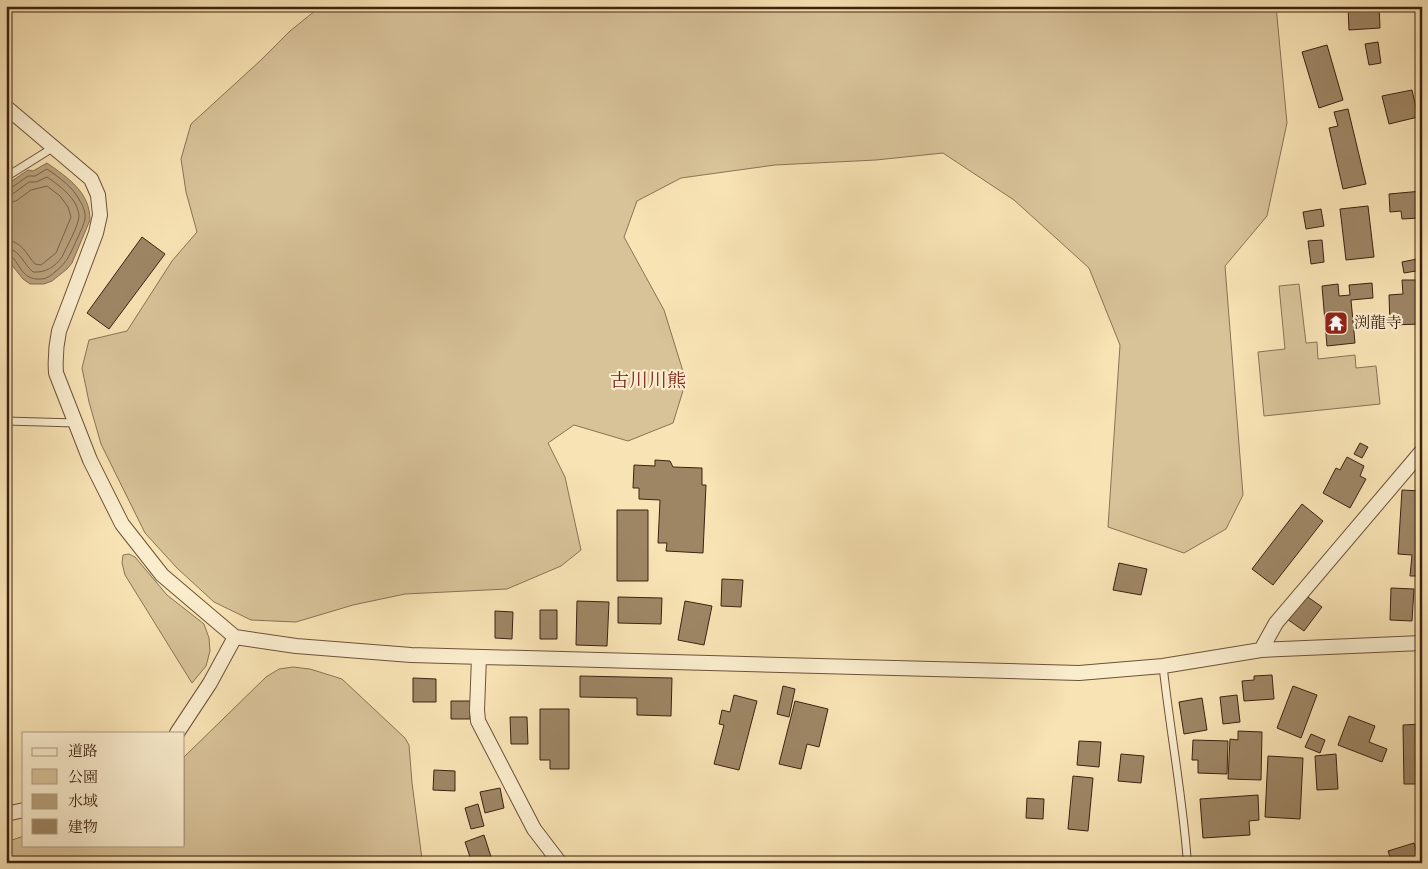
<svg xmlns="http://www.w3.org/2000/svg" width="1428" height="869" viewBox="0 0 1428 869" font-family="'IM FELL Double Pica','Noto Serif JP',serif">
	<style>
		.green { fill: #d8c298; stroke: #8a7254 }
		.water { fill: #b8a17c; stroke: #876e51 }
		.lines { fill: none; stroke-linecap: round; stroke-linejoin: round }
		.shore { stroke: #7a6246; stroke-width: 1 }
		.building { fill: #9e8665; stroke: #3d2210 }
		.lane-casing { stroke: #6c5239; stroke-width: 9 }
		.street-casing { stroke: #6c5239; stroke-width: 16 }
		.lane { stroke: #faedce; stroke-width: 7 }
		.street { stroke: #faedce; stroke-width: 14 }
		.labels { text-anchor: middle; dominant-baseline: central; stroke-width: 4.5; stroke-linejoin: round; paint-order: stroke }
		.poi-label { font-size: 16px; fill: #3d2210; stroke: #faedce; text-anchor: start }
		.quarter-label { font-size: 19px; fill: #7a1f14; stroke: #faedce }
	</style>
	<rect width="100%" height="100%" fill="#f8e3b4"/>
	<filter id="stains"><feTurbulence type="fractalNoise" baseFrequency=".004" numOctaves="4"/><feColorMatrix values="0 0 0 0 .2 0 0 0 0 .09 0 0 0 0 .02 0 0 0 .5 -.17"/></filter>
	<radialGradient id="worn" r=".72"><stop offset=".6" stop-color="#630" stop-opacity="0"/><stop offset="1" stop-color="#630" stop-opacity=".3"/></radialGradient>
	<path class="green" d="M 321,6 L 1276,6 L 1287,123 L 1267,216 L 1225,266 L 1243,495 L 1226,529 L 1184,553 L 1108,527 L 1120,345 L 1089,268 L 1014,200 L 943,153 L 876,160 L 775,165 L 681,178 L 637,201 L 624,237 L 664,310 L 686,381 L 673,423 L 628,441 L 574,425 L 548,443 L 565,477 L 581,550 L 561,566 L 507,589 L 405,594 L 353,605 L 296,622 L 251,620 L 214,602 L 177,568 L 145,533 L 101,444 L 89,402 L 82,368 L 89,340 L 127,331 L 172,261 L 197,232 L 186,192 L 181,159 L 191,124 L 261,60 L 290,31 Z
		M 1299,284 L 1306,343 L 1317,342 L 1318,359 L 1355,355 L 1356,368 L 1376,366 L 1380,404 L 1264,416 L 1258,352 L 1285,349 L 1279,286 Z
		M 129,554 L 135,557 L 167,595 L 204,624 L 209,638 L 210,651 L 206,666 L 192,683 L 125,575 L 122,563 L 123,555 Z
		M 293,667 L 310,669 L 342,679 L 405,738 L 409,745 L 412,783 L 422,859 L 430,863 L 6,863 L 6,842 L 24,836 L 24,845 L 184,845 L 184,757 L 266,677 L 279,669 Z"/>
	<path class="water" d="M 47,163 C 68,178 90,192 90,220 L 72,263 L 67,269 L 52,281 L 44,284 L 30,284 L 23,279 L 11,264 L 6,255 L 6,222 L 9,183 L 28,170 L 33,171 Z"/>
	<g class="lines">
		<path class="shore" d="M 6,189 L 11,188 L 28,176 L 35,176 L 47,169 C 60,178 73,187 80,201 C 83,205 86,214 85,219 C 84,225 80,232 78,237 C 71,252 68,262 55,272 C 51,275 47,279 41,279 C 18,281 20,256 6,254
			M 6,195 L 14,193 L 29,182 L 36,182 L 47,177 C 60,186 78,199 79,216 C 79,225 66,248 62,257 C 55,267 45,273 33,272 C 24,265 20,249 6,248
			M 6,203 L 16,201 L 31,190 L 47,186 L 60,196 L 68,207 L 71,217 L 56,253 L 41,265 L 35,264 C 26,254 22,241 6,240"/>
	</g>
	<path class="building" d="M 1348,6 L 1379,6 L 1380,28 L 1349,30 Z
		M 1378,42 L 1381,63 L 1369,65 L 1365,44 Z
		M 1327,45 L 1343,100 L 1319,108 L 1302,52 Z
		M 1412,90 L 1418,117 L 1389,124 L 1382,96 Z
		M 1348,109 L 1366,184 L 1343,189 L 1329,128 L 1338,126 L 1334,112 Z
		M 1422,191 L 1422,206 L 1418,207 L 1419,218 L 1402,219 L 1401,211 L 1390,212 L 1389,194 Z
		M 1368,206 L 1374,257 L 1346,260 L 1340,209 Z
		M 1321,209 L 1324,226 L 1306,229 L 1303,212 Z
		M 142,237 L 165,254 L 109,329 L 87,313 Z
		M 1322,240 L 1324,262 L 1311,264 L 1308,241 Z
		M 1422,258 L 1422,270 L 1404,273 L 1402,262 Z
		M 1402,280 L 1422,280 L 1422,324 L 1390,325 L 1389,295 L 1403,294 Z
		M 1372,283 L 1373,298 L 1351,300 L 1355,343 L 1327,346 L 1322,286 L 1338,284 L 1339,296 L 1350,295 L 1349,285 Z
		M 1360,443 L 1368,447 L 1362,458 L 1354,454 Z
		M 1347,457 L 1364,466 L 1360,476 L 1366,479 L 1350,508 L 1323,493 L 1336,468 L 1340,470 Z
		M 655,460 L 670,461 L 673,467 L 702,468 L 702,485 L 706,485 L 703,553 L 666,551 L 667,543 L 658,543 L 660,500 L 639,499 L 639,488 L 633,488 L 634,465 L 655,466 Z
		M 1402,490 L 1422,491 L 1422,576 L 1410,576 L 1412,555 L 1398,554 Z
		M 1302,504 L 1323,521 L 1273,585 L 1252,569 Z
		M 617,510 L 648,510 L 648,581 L 617,581 Z
		M 1119,563 L 1147,569 L 1141,595 L 1113,590 Z
		M 722,579 L 743,580 L 741,607 L 721,606 Z
		M 1391,588 L 1414,589 L 1412,621 L 1390,620 Z
		M 1305,595 L 1322,607 L 1304,631 L 1287,619 Z
		M 618,597 L 662,598 L 661,624 L 618,623 Z
		M 577,601 L 609,602 L 607,646 L 576,645 Z
		M 685,601 L 712,606 L 704,645 L 678,640 Z
		M 540,610 L 557,610 L 557,639 L 540,639 Z
		M 495,611 L 513,612 L 512,639 L 495,638 Z
		M 1272,675 L 1274,699 L 1244,701 L 1242,681 L 1254,680 L 1254,676 Z
		M 580,676 L 672,678 L 671,716 L 637,715 L 637,698 L 580,697 Z
		M 413,678 L 436,679 L 436,702 L 413,702 Z
		M 783,686 L 795,689 L 789,717 L 777,714 Z
		M 1293,686 L 1317,695 L 1301,738 L 1277,728 Z
		M 734,695 L 757,701 L 739,770 L 714,764 L 724,725 L 719,724 L 722,710 L 730,712 Z
		M 1237,695 L 1240,722 L 1223,724 L 1220,697 Z
		M 1202,698 L 1207,730 L 1184,734 L 1179,702 Z
		M 451,701 L 471,701 L 470,719 L 451,719 Z
		M 795,701 L 828,709 L 819,747 L 807,744 L 801,769 L 779,764 Z
		M 540,709 L 569,709 L 569,769 L 550,769 L 550,760 L 540,760 Z
		M 1349,716 L 1375,726 L 1369,742 L 1387,749 L 1382,762 L 1338,745 Z
		M 510,717 L 527,717 L 528,744 L 511,744 Z
		M 1422,724 L 1422,784 L 1404,784 L 1403,725 Z
		M 1238,731 L 1262,732 L 1261,780 L 1228,779 L 1230,739 L 1238,740 Z
		M 1311,734 L 1325,740 L 1320,753 L 1305,747 Z
		M 1193,740 L 1228,741 L 1227,774 L 1198,773 L 1198,760 L 1192,760 Z
		M 1079,741 L 1101,742 L 1099,767 L 1077,765 Z
		M 1121,754 L 1144,756 L 1141,783 L 1118,781 Z
		M 1336,754 L 1338,789 L 1317,790 L 1315,756 Z
		M 1268,756 L 1303,758 L 1300,819 L 1265,817 Z
		M 434,770 L 455,771 L 455,791 L 433,790 Z
		M 1073,776 L 1093,778 L 1088,831 L 1068,829 Z
		M 500,788 L 504,808 L 485,813 L 480,792 Z
		M 1258,795 L 1259,820 L 1249,821 L 1250,835 L 1203,838 L 1200,799 Z
		M 1027,798 L 1044,799 L 1043,819 L 1026,818 Z
		M 478,804 L 484,826 L 471,829 L 465,808 Z
		M 484,835 L 493,863 L 472,863 L 465,842 Z
		M 1414,843 L 1420,863 L 1392,863 L 1388,851 Z"/>
	<g class="lines">
		<g class="lane-casing">
			<path id="lane" d="M 6,177 L 54,147
				M 6,421 L 75,423
				M 1163,666 C 1170,730 1182,793 1187,857 L 1185,863"/>
		</g>
		<g class="street-casing">
			<path id="street" d="M 6,107 L 91,179 L 98,195 L 100,215 L 96,233 L 59,331 C 56,345 55,358 56,373 L 90,460 L 122,524 L 162,575 L 235,637 L 296,646 L 411,655 L 1079,673 L 1163,666 L 1261,650 L 1422,643
				M 1261,650 L 1276,623 L 1422,451
				M 479,657 L 477,710 L 478,721 L 534,829 L 560,863
				M 177,733 L 210,683 L 235,637
				M 6,814 L 24,810"/>
		</g>
		<use href="#lane" class="lane"/>
		<use href="#street" class="street"/>
	</g>
	<defs>
		<g id="temple-square" transform="scale(1.25)"><rect x="-9" y="-9" width="18" height="18" rx="4" fill="#8f2418" stroke="#faedce"/><path d="M0-6L5-2H3V0L6.5 2.5H4V6H1.5V3h-3V6H-4V2.5H-6.5L-3 0V-2H-5Z" fill="#fff"/></g>
	</defs>
	<g fill-rule="evenodd">
		<use href="#temple-square" x="1336" y="323"/>
	</g>
	<g class="labels">
		<g class="poi-label">
			<text x="1354" y="323">渕龍寺</text>
		</g>
		<g class="quarter-label">
			<text x="648" y="381">古川川熊</text>
		</g>
	</g>
	<rect width="1428" height="869" fill="none" stroke="#f8e3b4" stroke-width="25"/>
	<rect x="8" y="8" width="1413" height="854" fill="none" stroke="#3d2210" stroke-width="2.5"/>
	<rect x="12" y="12" width="1403" height="844" fill="none" stroke="#3d2210"/>
	<rect x="22" y="732" width="162" height="115" fill="#faedce" stroke="#ae9c82"/>
	<rect x="32" y="748" width="25" height="8" fill="#faedce" stroke="#ae9c82"/>
	<text x="68" y="756" font-size="15" fill="#3d2210">道路</text>
	<rect x="32" y="769" width="25" height="15" fill="#d8c298" stroke="#ae9c82"/>
	<text x="68" y="782" font-size="15" fill="#3d2210">公園</text>
	<rect x="32" y="794" width="25" height="15" fill="#b8a17c" stroke="#ae9c82"/>
	<text x="68" y="806" font-size="15" fill="#3d2210">水域</text>
	<rect x="32" y="819" width="25" height="15" fill="#9e8665" stroke="#ae9c82"/>
	<text x="68" y="832" font-size="15" fill="#3d2210">建物</text>
	<rect width="100%" height="100%" filter="url(#stains)"/>
	<rect width="100%" height="100%" fill="url(#worn)"/>
</svg>
